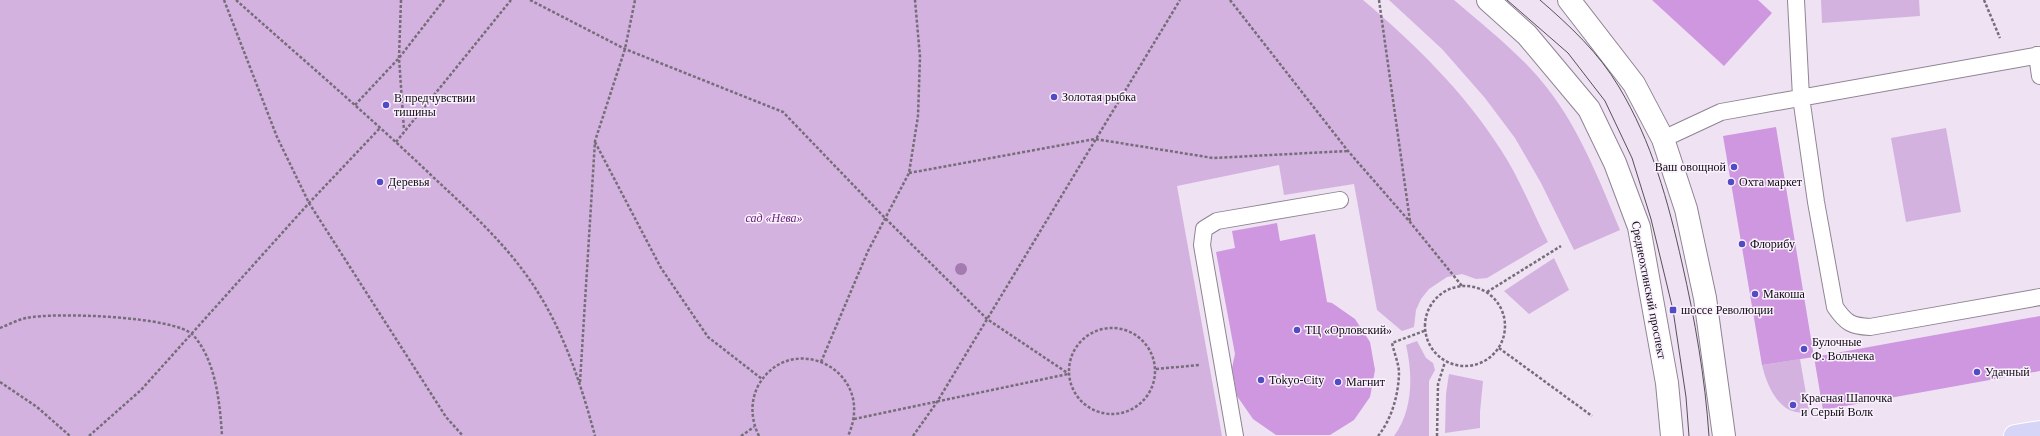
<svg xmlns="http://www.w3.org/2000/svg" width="2040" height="436" viewBox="0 0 2040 436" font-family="Georgia,serif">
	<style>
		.green { fill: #d4b2e0 }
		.building { fill: #ce97e0 }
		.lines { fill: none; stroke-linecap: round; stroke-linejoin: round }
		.service-casing { stroke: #908494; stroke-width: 18 }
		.secondary-casing { stroke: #908494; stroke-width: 24 }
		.primary-casing { stroke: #fff; stroke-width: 24 }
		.path { stroke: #756d78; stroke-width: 2.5; stroke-dasharray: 3 2; stroke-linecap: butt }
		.service { stroke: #fff; stroke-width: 16 }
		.secondary { stroke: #fff; stroke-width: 22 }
		.primary { stroke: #d6d4f7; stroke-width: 22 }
		.tram { stroke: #58515b; stroke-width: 1 }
		.tree { fill: #a47ab1 }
		.poi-dot { fill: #534bc3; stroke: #faf0fe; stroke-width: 1.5 }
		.labels { text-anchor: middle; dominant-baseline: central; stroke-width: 3; stroke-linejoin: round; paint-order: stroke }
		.poi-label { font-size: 12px; fill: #100c12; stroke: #faf0fe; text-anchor: start }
		.park-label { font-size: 12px; font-style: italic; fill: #67247b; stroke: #faf0fe }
		.street-label { font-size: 12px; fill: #100c12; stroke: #faf0fe }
	</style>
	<rect width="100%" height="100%" fill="#eee2f3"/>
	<path class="green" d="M 0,0 L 1363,0 C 1415,44 1465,93 1501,150 C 1519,177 1533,213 1548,242 L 1487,278 L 1476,279 L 1462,274 L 1447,277 L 1429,289 L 1421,299 L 1416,310 L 1414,327 L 1402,331 L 1377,310 L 1354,184 L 1284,195 L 1279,165 L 1177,186 L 1222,436 L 0,436 Z
		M 1389,0 L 1454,0 C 1483,25 1514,49 1539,78 C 1577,122 1598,177 1620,230 L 1574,250 L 1541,183 L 1515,138 L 1485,98 L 1442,49 Z
		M 1821,0 L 1919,0 L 1920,16 L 1822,23 Z
		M 1946,128 L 1961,212 L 1906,222 L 1891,138 Z
		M 1554,258 L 1569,290 L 1529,314 L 1504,291 Z
		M 1417,341 L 1426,358 L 1433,363 L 1435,370 L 1429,381 L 1429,436 L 1394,436 C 1413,410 1413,375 1406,345 Z
		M 1800,359 L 1809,411 C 1805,412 1800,413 1796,412 C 1776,408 1766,382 1762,365 Z
		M 1449,374 L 1483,381 L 1480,412 L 1480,428 L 1445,433 L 1446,394 Z"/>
	<path class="building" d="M 1652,0 L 1758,0 L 1772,13 L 1724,66 Z
		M 1776,127 L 1814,357 L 1762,365 L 1723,136 Z
		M 1277,223 L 1280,241 L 1315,234 L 1327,302 L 1332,303 L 1355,319 L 1370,342 L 1375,370 L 1370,397 L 1354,420 L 1330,435 L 1276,435 L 1253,419 L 1237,396 L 1232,368 L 1235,354 L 1216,252 L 1235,248 L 1232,231 Z
		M 2040,316 L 2040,371 L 1823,410 L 1814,357 Z"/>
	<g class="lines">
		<g class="service-casing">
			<path id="service" d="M 1796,0 L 1801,97 L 1816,202 L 1835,307 C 1846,323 1851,326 1870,327 L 2040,297
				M 2037,55 L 2040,76
				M 1663,139 L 1721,112 L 2040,55
				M 1235,436 L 1202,245 L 1204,229 L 1217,221 L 1340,200"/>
		</g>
		<g class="secondary-casing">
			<path id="secondary" d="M 1488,0 L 1527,35 L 1589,109 L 1615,163 L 1639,227 L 1667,383 L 1672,436
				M 1569,0 L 1634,84 L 1663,139 L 1686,209 L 1705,298 L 1724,436"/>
		</g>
		<g class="primary-casing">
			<path id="primary" d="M 2015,436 L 2040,432"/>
		</g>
		<path class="path" d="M 224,0 L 277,137 L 309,203 L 446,417 L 463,436
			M 236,0 C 301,58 368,115 431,175 C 465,207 500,238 527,276 C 561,323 580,380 595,436
			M 401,0 L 399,58 L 404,130
			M 530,0 L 625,49 L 783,112 L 885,218 L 987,319 L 1069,374
			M 1230,0 L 1348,151 L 1410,222 L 1462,286
			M 1379,0 L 1410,221
			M 1984,0 L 2000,38
			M 355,105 L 399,58 L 444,0
			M 396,142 L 511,0
			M 595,142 L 661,268 L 708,337 L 762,379
			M 909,173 L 1095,139 L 1213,158 L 1348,151
			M1425 326a40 40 0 1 1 80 0a40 40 0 1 1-80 0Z
			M 1487,292 L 1561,246
			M 0,328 C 8,325 17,320 26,318 C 53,312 175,316 193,335 C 216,360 220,404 222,436
			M1069 371a43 43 0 1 1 86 0a43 43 0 1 1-86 0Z
			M 1499,348 L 1592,416
			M 821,362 L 868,251 L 909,173 L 918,116 L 920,57 L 915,0
			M 1156,369 L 1199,365
			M 0,382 L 37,407 L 70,436
			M 580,382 L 595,141 L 625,49 L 635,0
			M 854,419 L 1068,374
			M 89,436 L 141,390 L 309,203 L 380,128
			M 741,436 L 754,427
			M 759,436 C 751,420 750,402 758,386 C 790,328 878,370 848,436
			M 913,436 L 937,402 L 1180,0
			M 1378,436 C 1392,419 1399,393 1399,371 C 1398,362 1394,352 1392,343 L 1424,331
			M 1437,436 L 1438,384 L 1445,362"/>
		<use href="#service" class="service"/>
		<use href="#secondary" class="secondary"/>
		<use href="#primary" class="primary"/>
		<path class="tram" d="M 1507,0 L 1568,53 L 1605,101 L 1632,158 L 1651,219 L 1673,310 L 1686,397 L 1689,436
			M 1540,0 C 1570,26 1599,53 1619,87 C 1652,142 1668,201 1682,263 C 1695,320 1705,377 1709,436"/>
	</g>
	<circle class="tree" cx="961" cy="269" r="6"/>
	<g class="poi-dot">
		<circle cx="1054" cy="97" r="4"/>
		<circle cx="386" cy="105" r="4"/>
		<circle cx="1734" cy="167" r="4"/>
		<circle cx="380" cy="182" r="4"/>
		<circle cx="1731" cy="182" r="4"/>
		<circle cx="1742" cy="244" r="4"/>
		<circle cx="1755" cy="294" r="4"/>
		<rect x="1669" y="306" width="8" height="8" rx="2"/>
		<circle cx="1297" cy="330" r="4"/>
		<circle cx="1804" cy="349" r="4"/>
		<circle cx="1977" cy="372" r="4"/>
		<circle cx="1261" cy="380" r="4"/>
		<circle cx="1338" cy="382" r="4"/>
		<circle cx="1793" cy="405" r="4"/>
	</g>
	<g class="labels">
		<g class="poi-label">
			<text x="1062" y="97">Золотая рыбка</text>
			<text x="394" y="98">В предчувствии<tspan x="394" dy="14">тишины</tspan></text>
			<text x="1726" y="167" text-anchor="end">Ваш овощной</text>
			<text x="388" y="182">Деревья</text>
			<text x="1739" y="182">Охта маркет</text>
			<text x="1750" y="244">Флорибу</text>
			<text x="1763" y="294">Макоша</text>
			<text x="1681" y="310">шоссе Революции</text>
			<text x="1305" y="330">ТЦ «Орловский»</text>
			<text x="1812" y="342">Булочные<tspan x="1812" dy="14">Ф. Вольчека</tspan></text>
			<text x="1985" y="372">Удачный</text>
			<text x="1269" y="380">Tokyo-City</text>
			<text x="1346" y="382">Магнит</text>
			<text x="1801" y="398">Красная Шапочка<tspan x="1801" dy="14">и Серый Волк</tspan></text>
		</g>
		<g class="park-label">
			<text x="774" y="218">сад «Нева»</text>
		</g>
		<g class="street-label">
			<text transform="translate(1649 290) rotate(79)">Среднеохтинский проспект</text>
		</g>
	</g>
</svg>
